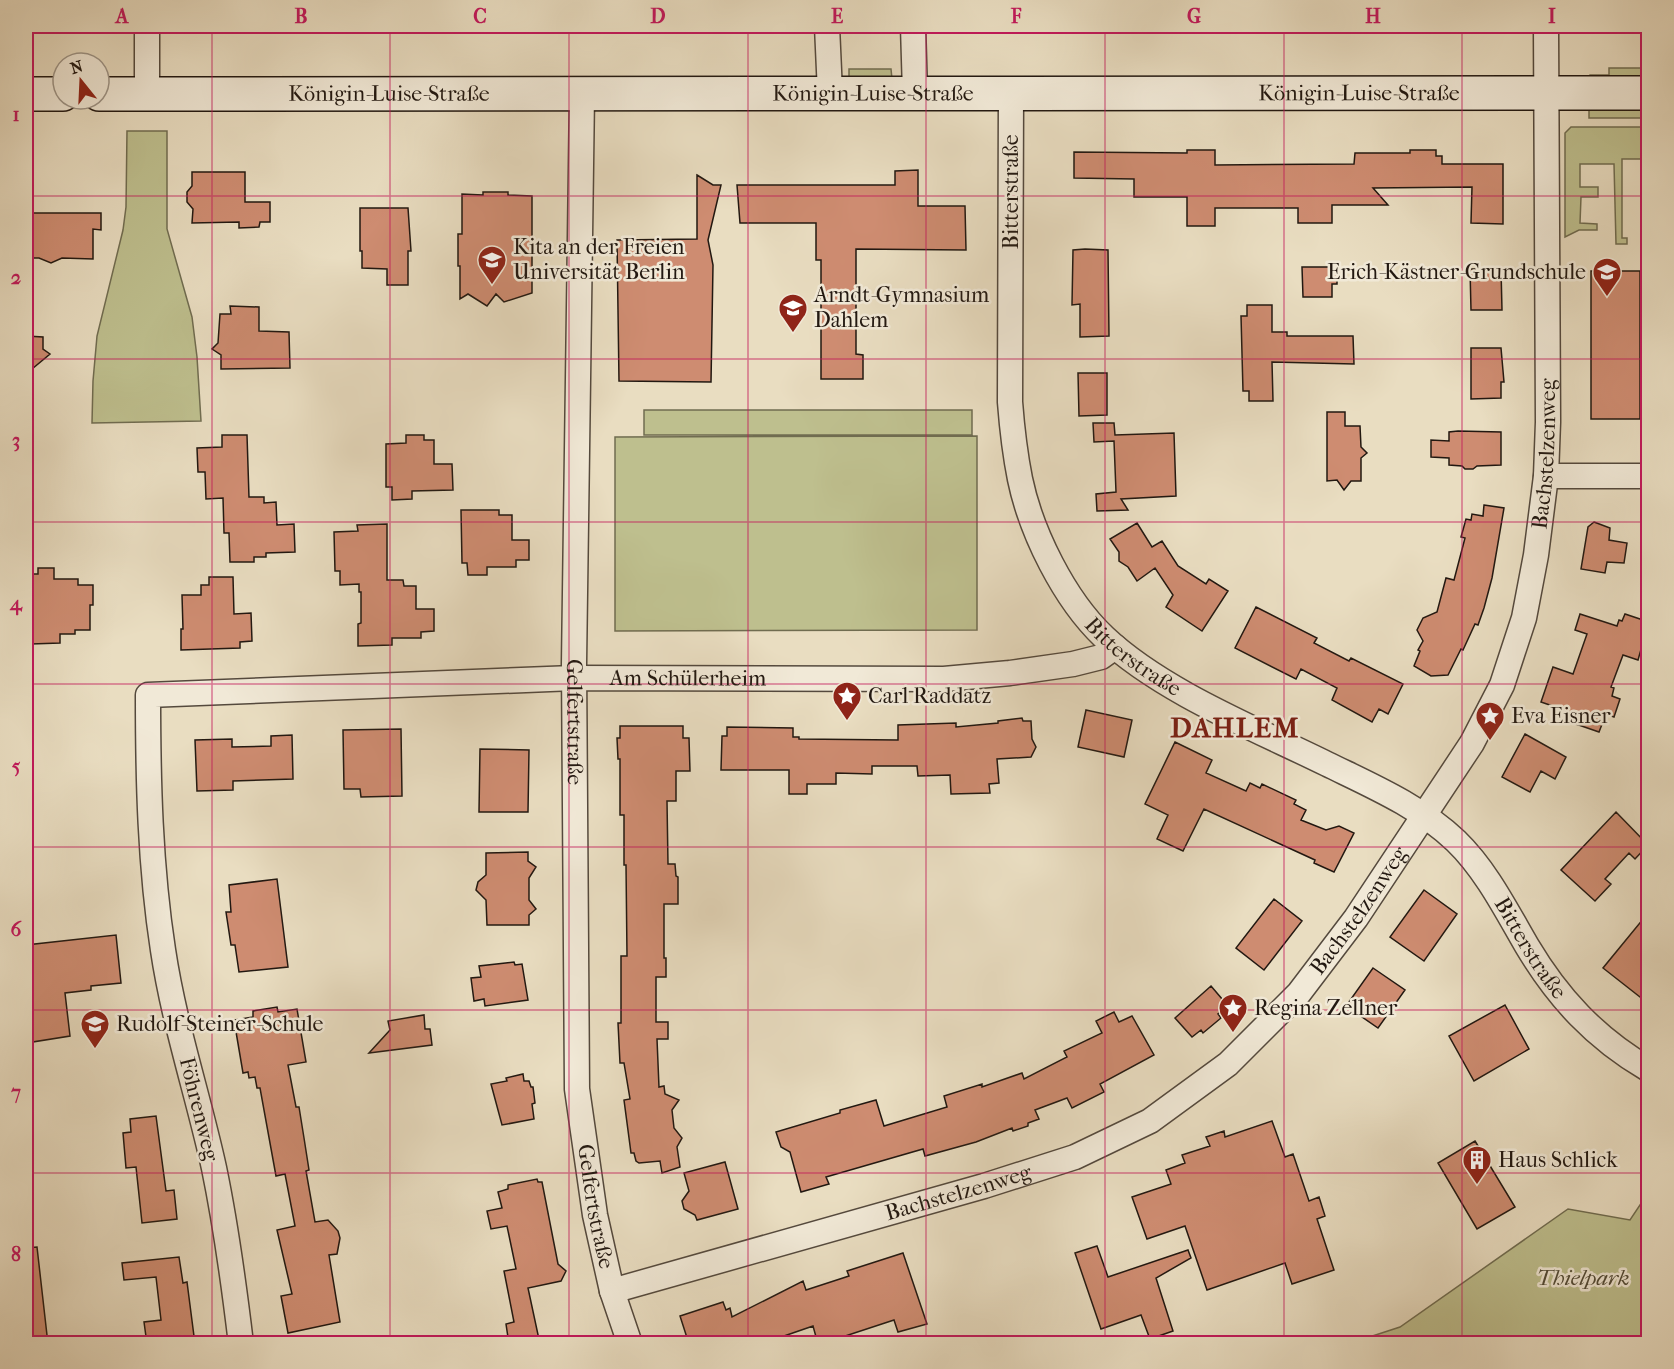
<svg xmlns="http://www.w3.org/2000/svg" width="1674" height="1369" viewBox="0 0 1674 1369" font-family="'IM FELL French Canon',serif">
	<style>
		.green { fill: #bebf8e; stroke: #706c50; stroke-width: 1.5 }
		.building { fill: #ce8c71; stroke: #221811; stroke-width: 1.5 }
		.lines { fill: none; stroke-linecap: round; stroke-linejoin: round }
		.street-casing { stroke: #54493d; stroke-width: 27 }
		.secondary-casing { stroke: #221811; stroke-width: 36 }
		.street { stroke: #f1e9d7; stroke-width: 24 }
		.secondary { stroke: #f1e9d7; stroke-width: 33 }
		.grid { fill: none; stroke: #c2185b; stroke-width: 1.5; stroke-opacity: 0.55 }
		.labels { text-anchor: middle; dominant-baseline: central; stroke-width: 5; stroke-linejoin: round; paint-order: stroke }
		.street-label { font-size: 22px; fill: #221811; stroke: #f1e9d7 }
		.poi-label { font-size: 22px; fill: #221811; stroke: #f1e9d7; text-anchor: start }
		.park-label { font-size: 22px; font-style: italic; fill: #514a36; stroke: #f1e9d7 }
		.district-label { font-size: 28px; font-weight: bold; letter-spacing: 1.5px; fill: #7a1f14; stroke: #f1e9d7 }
		.neatline { fill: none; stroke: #c2185b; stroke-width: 2 }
		.grid-label { font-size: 20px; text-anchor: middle; font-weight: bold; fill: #c2185b }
	</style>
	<rect width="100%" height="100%" fill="#e9ddc1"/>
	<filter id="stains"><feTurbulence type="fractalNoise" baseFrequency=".00333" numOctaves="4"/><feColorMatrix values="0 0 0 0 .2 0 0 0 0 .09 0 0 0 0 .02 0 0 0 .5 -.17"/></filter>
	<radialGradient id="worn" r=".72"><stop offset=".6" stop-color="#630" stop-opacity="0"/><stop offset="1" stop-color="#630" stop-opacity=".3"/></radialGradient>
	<path class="green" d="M 838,26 L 902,26 L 902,28 L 838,29 Z
		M 1609,68 L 1648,68 L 1648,74 L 1634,78 L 1589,81 L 1590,75 L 1609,75 Z
		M 849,69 L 891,69 L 892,79 L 849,80 Z
		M 1589,104 L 1620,105 L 1648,112 L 1648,118 L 1589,118 Z
		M 1571,127 L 1648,127 L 1648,159 L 1622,159 L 1622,238 L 1627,238 L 1627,244 L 1616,244 L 1614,164 L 1580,164 L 1580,187 L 1598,187 L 1598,197 L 1581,197 L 1580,223 L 1597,224 L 1597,230 L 1579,230 L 1565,237 L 1565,133 Z
		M 127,131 L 167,131 L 167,229 L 192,317 L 197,357 L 201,421 L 92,423 L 93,381 L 97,336 L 123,230 L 126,207 Z
		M 644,410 L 972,410 L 972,435 L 644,435 Z
		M 1643,428 L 1648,428 L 1648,454 L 1643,454 Z
		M 977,436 L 977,630 L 615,631 L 615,437 Z
		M 1648,1193 L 1648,1343 L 1351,1343 L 1400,1327 L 1568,1209 L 1630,1220 Z"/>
	<path class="building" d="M 1187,150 L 1215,150 L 1215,165 L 1354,164 L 1355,153 L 1410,153 L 1410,150 L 1436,150 L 1436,156 L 1442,156 L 1442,164 L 1503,164 L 1503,224 L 1471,223 L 1472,187 L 1373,188 L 1388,205 L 1332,205 L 1332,223 L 1298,223 L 1298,208 L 1215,208 L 1215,226 L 1187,226 L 1187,197 L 1134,197 L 1134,179 L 1074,178 L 1074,152 L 1187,153 Z
		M 918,170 L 918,206 L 965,206 L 966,250 L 856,249 L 856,354 L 863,355 L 863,379 L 821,379 L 821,260 L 816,260 L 816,223 L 740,223 L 737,185 L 895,185 L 895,171 Z
		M 192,172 L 245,172 L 245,202 L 270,202 L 270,222 L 260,222 L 259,227 L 239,228 L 239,222 L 192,223 L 193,209 L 187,202 L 187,192 L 192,186 Z
		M 697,175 L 713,185 L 721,185 L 708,240 L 713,265 L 711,382 L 619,381 L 617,240 L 697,239 Z
		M 483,192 L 508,192 L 508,195 L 532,196 L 532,293 L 504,302 L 496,294 L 487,306 L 468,294 L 460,299 L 460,266 L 458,266 L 458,234 L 462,234 L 462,194 L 483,195 Z
		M 360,208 L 408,208 L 411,251 L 408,251 L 408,285 L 387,285 L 387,269 L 362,268 L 362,251 L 360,251 Z
		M 26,213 L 101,213 L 101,230 L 93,229 L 93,259 L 62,258 L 51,263 L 39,258 L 26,258 Z
		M 1085,249 L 1108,250 L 1109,336 L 1080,337 L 1080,304 L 1072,305 L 1073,250 Z
		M 1302,267 L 1337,267 L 1337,284 L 1332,284 L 1332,297 L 1303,297 Z
		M 1470,269 L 1501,269 L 1502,310 L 1471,310 Z
		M 1591,271 L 1640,271 L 1640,419 L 1591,419 Z
		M 1247,305 L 1272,305 L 1272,332 L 1287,332 L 1287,336 L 1353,336 L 1354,364 L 1272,362 L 1273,401 L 1249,401 L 1249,391 L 1243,391 L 1241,316 L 1247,316 Z
		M 230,306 L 259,307 L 259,331 L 289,332 L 290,368 L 221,369 L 221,355 L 212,349 L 218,343 L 220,314 L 231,314 Z
		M 26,336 L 43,337 L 43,349 L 50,354 L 26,374 Z
		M 1471,348 L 1501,348 L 1504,382 L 1501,382 L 1501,398 L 1471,399 Z
		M 1078,373 L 1107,373 L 1107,415 L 1079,416 Z
		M 1327,412 L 1345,412 L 1345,426 L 1360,426 L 1361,447 L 1367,453 L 1361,458 L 1361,481 L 1351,481 L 1344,490 L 1337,480 L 1327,481 Z
		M 1093,423 L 1114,423 L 1115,435 L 1174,433 L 1176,496 L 1121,499 L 1128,510 L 1097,511 L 1096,494 L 1116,492 L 1114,441 L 1094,442 Z
		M 1458,431 L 1501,432 L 1501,465 L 1477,466 L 1473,469 L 1465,469 L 1462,466 L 1449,465 L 1449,458 L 1431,457 L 1431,440 L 1449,441 L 1449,432 Z
		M 222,435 L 247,435 L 249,497 L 264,497 L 264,503 L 276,502 L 277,525 L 294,524 L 295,552 L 266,553 L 266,557 L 254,557 L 254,562 L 230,562 L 229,533 L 224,533 L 223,498 L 206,499 L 205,472 L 198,472 L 197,448 L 222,447 Z
		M 406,435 L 424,435 L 424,440 L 434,440 L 434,464 L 452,464 L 453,490 L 412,491 L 412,499 L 392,500 L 392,487 L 386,487 L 386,444 L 406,443 Z
		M 1484,505 L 1504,508 L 1492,578 L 1484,608 L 1478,625 L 1475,624 L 1463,650 L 1461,649 L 1448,675 L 1431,676 L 1414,666 L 1420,651 L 1418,650 L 1423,641 L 1417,630 L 1423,618 L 1437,612 L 1446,578 L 1454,580 L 1465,538 L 1461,537 L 1466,519 L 1471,520 L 1472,514 L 1483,516 Z
		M 461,510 L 499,510 L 499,515 L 512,515 L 512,540 L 529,540 L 529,560 L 516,560 L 516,567 L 487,567 L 487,575 L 468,575 L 467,563 L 462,563 Z
		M 1594,522 L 1610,528 L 1609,540 L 1627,543 L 1624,563 L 1607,562 L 1605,573 L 1581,569 L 1588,527 Z
		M 1137,523 L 1152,547 L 1162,541 L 1178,566 L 1206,584 L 1209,579 L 1228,591 L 1202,631 L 1166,607 L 1173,595 L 1155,568 L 1137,581 L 1128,567 L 1119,561 L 1119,552 L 1110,539 Z
		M 387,524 L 387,580 L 403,580 L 404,586 L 416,586 L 416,609 L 434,609 L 434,631 L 421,632 L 421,638 L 392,638 L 392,645 L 358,646 L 358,624 L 361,623 L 361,592 L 359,592 L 359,584 L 340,585 L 340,571 L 335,571 L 334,532 L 358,531 L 357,525 Z
		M 38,568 L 54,568 L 54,579 L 78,579 L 78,585 L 93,585 L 93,605 L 90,605 L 90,630 L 75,630 L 75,634 L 60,634 L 60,643 L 31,644 L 31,626 L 26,626 L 26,574 L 38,574 Z
		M 209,577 L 233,577 L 234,614 L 251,613 L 252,641 L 240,642 L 240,648 L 181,650 L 181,629 L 183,629 L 182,595 L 201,595 L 201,585 L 209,585 Z
		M 1256,607 L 1317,638 L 1314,643 L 1349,661 L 1351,658 L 1403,684 L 1388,714 L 1379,709 L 1372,722 L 1332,700 L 1337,688 L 1301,669 L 1296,679 L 1235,648 Z
		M 1580,614 L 1617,626 L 1619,620 L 1622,621 L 1625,614 L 1646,621 L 1643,630 L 1648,632 L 1648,648 L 1642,646 L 1638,660 L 1623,655 L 1611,687 L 1614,688 L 1612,696 L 1620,699 L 1614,717 L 1606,714 L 1599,732 L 1570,722 L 1573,713 L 1541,702 L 1553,667 L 1573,674 L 1587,634 L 1575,630 Z
		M 1086,710 L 1132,720 L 1124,757 L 1078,747 Z
		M 1022,718 L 1023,721 L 1031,721 L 1032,739 L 1036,747 L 1031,757 L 997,759 L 999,783 L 989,784 L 990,793 L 951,794 L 950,775 L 918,776 L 917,766 L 872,766 L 872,774 L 836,773 L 836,784 L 807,784 L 807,794 L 789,794 L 789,770 L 721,770 L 722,736 L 727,736 L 727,727 L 793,728 L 793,737 L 799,737 L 799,739 L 898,740 L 898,725 L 956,723 L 956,727 L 998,723 L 998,721 Z
		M 620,726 L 683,726 L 683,738 L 689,738 L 690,771 L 676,771 L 676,801 L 667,801 L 668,864 L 675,864 L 676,876 L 678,877 L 678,904 L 664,904 L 664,958 L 666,958 L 666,977 L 656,977 L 656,1022 L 668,1022 L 668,1039 L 657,1039 L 659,1087 L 664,1086 L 665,1094 L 679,1100 L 672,1110 L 674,1128 L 682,1138 L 677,1147 L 680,1167 L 662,1173 L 660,1161 L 639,1163 L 636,1161 L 634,1153 L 631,1153 L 624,1100 L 630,1099 L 624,1063 L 620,1063 L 618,1023 L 621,1023 L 621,956 L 627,956 L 626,865 L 624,865 L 624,815 L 620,815 L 620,759 L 618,759 L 617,738 L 620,738 Z
		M 401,729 L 402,796 L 361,797 L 360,789 L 344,789 L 343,730 Z
		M 1525,734 L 1566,757 L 1555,779 L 1541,771 L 1530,792 L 1502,777 Z
		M 292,735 L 293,779 L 233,781 L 233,790 L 197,791 L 195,740 L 232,739 L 232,747 L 271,746 L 271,736 Z
		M 1175,742 L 1212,760 L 1206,773 L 1246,791 L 1250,783 L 1260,788 L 1262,784 L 1296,800 L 1294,804 L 1306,810 L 1301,820 L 1326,830 L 1339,826 L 1354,833 L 1334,872 L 1314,863 L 1315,860 L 1204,809 L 1183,851 L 1157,839 L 1168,815 L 1145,804 Z
		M 480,749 L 529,750 L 528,812 L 479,812 Z
		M 1616,812 L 1648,845 L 1635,859 L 1629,853 L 1605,879 L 1611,884 L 1595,901 L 1561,870 Z
		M 528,852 L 528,861 L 536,867 L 529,878 L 529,900 L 536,909 L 529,915 L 529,925 L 487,925 L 486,900 L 476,890 L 478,882 L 486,875 L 486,853 Z
		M 277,879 L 288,967 L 239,972 L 235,945 L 231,945 L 226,912 L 231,912 L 229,885 Z
		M 1424,890 L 1457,914 L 1424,961 L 1390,937 Z
		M 1274,899 L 1302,921 L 1264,970 L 1236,948 Z
		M 1648,913 L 1648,987 L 1640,997 L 1603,968 Z
		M 116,935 L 121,983 L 91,986 L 91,990 L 65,993 L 70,1036 L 26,1043 L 26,945 Z
		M 514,962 L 515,965 L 522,964 L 528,1000 L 485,1006 L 484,999 L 474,1001 L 471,978 L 481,977 L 479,966 Z
		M 1373,968 L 1405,990 L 1378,1028 L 1346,1006 Z
		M 1211,986 L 1228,1006 L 1218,1014 L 1221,1018 L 1203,1033 L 1201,1030 L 1192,1037 L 1175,1018 Z
		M 1505,1005 L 1529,1049 L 1474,1081 L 1449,1036 Z
		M 277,1007 L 278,1012 L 297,1009 L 306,1062 L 288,1065 L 296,1107 L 299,1107 L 304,1138 L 309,1170 L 306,1171 L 315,1222 L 328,1220 L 338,1231 L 340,1238 L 337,1254 L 329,1255 L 340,1322 L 288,1333 L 281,1296 L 292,1294 L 277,1230 L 295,1226 L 285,1174 L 276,1176 L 260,1088 L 257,1088 L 255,1077 L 249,1078 L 248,1072 L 243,1073 L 234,1020 L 253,1017 L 253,1011 Z
		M 1114,1012 L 1119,1022 L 1132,1016 L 1154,1055 L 1100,1084 L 1104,1092 L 1072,1108 L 1067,1098 L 1035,1110 L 1039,1119 L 1028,1123 L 1028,1126 L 1013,1131 L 1012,1128 L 976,1142 L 925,1156 L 923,1149 L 826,1177 L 829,1184 L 801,1192 L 790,1152 L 781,1147 L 776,1132 L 840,1113 L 840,1110 L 876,1100 L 884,1126 L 947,1107 L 944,1096 L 982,1084 L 982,1087 L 1022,1073 L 1024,1079 L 1067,1057 L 1064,1051 L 1102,1033 L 1096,1021 Z
		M 424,1015 L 425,1029 L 430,1029 L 432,1045 L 369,1053 L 390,1030 L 388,1021 Z
		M 523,1074 L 524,1081 L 529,1081 L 531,1087 L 533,1087 L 535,1103 L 532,1104 L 534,1119 L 502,1125 L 491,1084 L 507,1081 L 506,1078 Z
		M 156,1116 L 166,1191 L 174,1190 L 177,1219 L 142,1223 L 136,1167 L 126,1168 L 123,1133 L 131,1132 L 130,1119 Z
		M 1272,1121 L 1285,1157 L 1293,1154 L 1309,1201 L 1319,1197 L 1325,1216 L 1317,1219 L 1334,1270 L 1292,1284 L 1285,1263 L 1207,1290 L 1185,1226 L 1147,1239 L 1132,1197 L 1171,1184 L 1166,1170 L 1185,1163 L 1182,1155 L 1210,1146 L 1206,1137 L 1224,1131 L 1225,1137 Z
		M 1475,1141 L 1515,1207 L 1477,1229 L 1438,1163 Z
		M 725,1162 L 738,1209 L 697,1220 L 695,1215 L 684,1209 L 682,1201 L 689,1191 L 684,1173 Z
		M 537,1179 L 538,1182 L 542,1182 L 558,1264 L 566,1271 L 561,1281 L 528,1288 L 540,1344 L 509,1344 L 506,1324 L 514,1322 L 504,1271 L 516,1269 L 507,1226 L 491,1229 L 487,1211 L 502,1208 L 498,1192 L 508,1189 L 508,1185 Z
		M 1097,1246 L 1108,1277 L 1188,1250 L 1191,1258 L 1156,1278 L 1173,1331 L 1150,1339 L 1141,1315 L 1101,1329 L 1075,1253 Z
		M 37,1247 L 48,1344 L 26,1344 L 26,1248 Z
		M 903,1253 L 927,1324 L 898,1332 L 894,1320 L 821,1344 L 818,1344 L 813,1326 L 761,1344 L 689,1344 L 680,1316 L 723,1302 L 726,1310 L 730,1308 L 732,1317 L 803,1281 L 806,1290 L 849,1276 L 847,1271 Z
		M 179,1257 L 183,1283 L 187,1282 L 195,1344 L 147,1344 L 144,1322 L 161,1320 L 156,1277 L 124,1280 L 122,1263 Z"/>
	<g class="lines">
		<g class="street-casing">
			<g id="street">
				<path d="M 147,26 L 147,94"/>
				<path d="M 827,26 L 830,93"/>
				<path d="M 913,26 L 915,93"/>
				<path id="s1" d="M 1011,93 L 1010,402 C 1012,428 1015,454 1020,479 C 1031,532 1064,599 1104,637 C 1161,691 1256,729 1327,764 C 1372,786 1419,806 1456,841 C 1486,870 1506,910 1527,946 C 1558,998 1595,1038 1648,1069"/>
				<path id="s2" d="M 582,94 L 574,664 L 577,1089 L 595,1215 L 612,1291 L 630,1344"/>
				<path d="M 1546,476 L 1648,476"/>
				<path id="s3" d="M 612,1291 L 984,1186 L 1075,1157 L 1150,1121 L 1228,1064 L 1299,993 L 1356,918 L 1472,743 L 1502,685 L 1524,618 L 1536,555 L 1546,476 L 1548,422 L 1546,26"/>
				<path id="s4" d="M 241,1344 C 234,1285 226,1226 214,1168 C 198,1095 174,1024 163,950 C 150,866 148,780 148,695 L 574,678 L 944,679 L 1010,673 L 1073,664 L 1101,657 L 1115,647"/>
			</g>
		</g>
		<g class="secondary-casing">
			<g id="secondary">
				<path d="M 26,94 L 63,94"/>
				<path id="s5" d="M 99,94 L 1648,93"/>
			</g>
		</g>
		<use href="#street" class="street"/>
		<use href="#secondary" class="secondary"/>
	</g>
	<path class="grid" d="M 212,26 L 212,1344M 390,26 L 390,1344M 569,26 L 569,1344M 748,26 L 748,1344M 926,26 L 926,1344M 1105,26 L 1105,1344M 1284,26 L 1284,1344M 1462,26 L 1462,1344M 26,196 L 1648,196M 26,359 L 1648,359M 26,522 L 1648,522M 26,684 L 1648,684M 26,847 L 1648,847M 26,1010 L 1648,1010M 26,1173 L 1648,1173"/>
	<defs>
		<g id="school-pin" transform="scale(1.5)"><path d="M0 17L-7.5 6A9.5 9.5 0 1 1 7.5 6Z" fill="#8f2418" stroke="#f1e9d7"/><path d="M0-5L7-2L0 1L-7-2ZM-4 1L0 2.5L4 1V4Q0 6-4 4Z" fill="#fff"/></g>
		<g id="sight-pin" transform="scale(1.5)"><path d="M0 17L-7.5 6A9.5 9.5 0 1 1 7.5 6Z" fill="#8f2418" stroke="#f1e9d7"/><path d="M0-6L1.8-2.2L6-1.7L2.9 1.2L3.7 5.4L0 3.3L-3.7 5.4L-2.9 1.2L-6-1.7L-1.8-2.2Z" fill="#fff"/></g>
		<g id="building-pin" transform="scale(1.5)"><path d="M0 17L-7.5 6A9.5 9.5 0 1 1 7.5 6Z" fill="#8f2418" stroke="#f1e9d7"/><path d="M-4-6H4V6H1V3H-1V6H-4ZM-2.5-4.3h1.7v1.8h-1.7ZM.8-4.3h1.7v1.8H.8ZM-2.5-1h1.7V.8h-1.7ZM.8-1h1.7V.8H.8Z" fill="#fff"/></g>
	</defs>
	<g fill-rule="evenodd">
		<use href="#school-pin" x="492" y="260"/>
		<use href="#school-pin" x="1607" y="272"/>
		<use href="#school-pin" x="793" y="308"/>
		<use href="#sight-pin" x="847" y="696"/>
		<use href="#sight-pin" x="1490" y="716"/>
		<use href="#sight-pin" x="1233" y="1008"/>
		<use href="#school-pin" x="95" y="1024"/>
		<use href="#building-pin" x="1477" y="1160"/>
	</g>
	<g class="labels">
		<g class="street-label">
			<text stroke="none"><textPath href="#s5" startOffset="774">Königin-Luise-Straße</textPath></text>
			<text stroke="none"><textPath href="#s5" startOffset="1260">Königin-Luise-Straße</textPath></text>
			<text stroke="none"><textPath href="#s5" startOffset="290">Königin-Luise-Straße</textPath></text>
			<text transform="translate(1011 192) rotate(-90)">Bitterstraße</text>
			<text stroke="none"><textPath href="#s3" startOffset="1368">Bachstelzenweg</textPath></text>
			<text stroke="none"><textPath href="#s1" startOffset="603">Bitterstraße</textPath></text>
			<text stroke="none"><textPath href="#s4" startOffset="1198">Am Schülerheim</textPath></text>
			<text stroke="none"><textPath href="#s2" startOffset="628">Gelfertstraße</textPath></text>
			<text stroke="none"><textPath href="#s3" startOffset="864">Bachstelzenweg</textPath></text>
			<text stroke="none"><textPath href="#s1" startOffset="1107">Bitterstraße</textPath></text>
			<text transform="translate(199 1109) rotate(76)">Föhrenweg</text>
			<text stroke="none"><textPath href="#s3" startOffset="360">Bachstelzenweg</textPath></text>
			<text stroke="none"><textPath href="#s2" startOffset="1114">Gelfertstraße</textPath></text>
		</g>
		<g class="poi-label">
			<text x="513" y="247">Kita an der Freien<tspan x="513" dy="25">Universität Berlin</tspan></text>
			<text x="1586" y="272" text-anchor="end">Erich-Kästner-Grundschule</text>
			<text x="814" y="295">Arndt-Gymnasium<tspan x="814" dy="25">Dahlem</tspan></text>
			<text x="868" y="696">Carl Raddatz</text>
			<text x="1511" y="716">Eva Eisner</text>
			<text x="1254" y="1008">Regina Zellner</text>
			<text x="116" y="1024">Rudolf-Steiner-Schule</text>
			<text x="1498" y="1160">Haus Schlick</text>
		</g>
		<g class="park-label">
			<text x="1583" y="1278">Thielpark</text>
		</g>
		<g class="district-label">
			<text x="1235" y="727">DAHLEM</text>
		</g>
	</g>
	<rect width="1674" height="1369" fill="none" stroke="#e9ddc1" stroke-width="66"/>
	<g transform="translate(81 81) rotate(342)"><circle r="28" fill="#f1e9d7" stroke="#9e9588" stroke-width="1.5"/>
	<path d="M0-4.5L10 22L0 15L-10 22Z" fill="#8f2418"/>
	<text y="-9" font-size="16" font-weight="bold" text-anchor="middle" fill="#221811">N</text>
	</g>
	<rect x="33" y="33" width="1608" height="1303" class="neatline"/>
	<g class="grid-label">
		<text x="122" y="23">A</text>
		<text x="301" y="23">B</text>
		<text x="480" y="23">C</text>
		<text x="658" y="23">D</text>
		<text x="837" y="23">E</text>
		<text x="1016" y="23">F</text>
		<text x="1194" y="23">G</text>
		<text x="1373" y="23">H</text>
		<text x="1552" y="23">I</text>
		<text x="16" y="121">1</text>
		<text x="16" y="284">2</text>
		<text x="16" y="447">3</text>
		<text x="16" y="610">4</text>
		<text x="16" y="773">5</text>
		<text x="16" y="936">6</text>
		<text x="16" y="1099">7</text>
		<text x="16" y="1261">8</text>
	</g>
	<rect width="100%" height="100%" filter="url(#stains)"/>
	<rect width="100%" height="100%" fill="url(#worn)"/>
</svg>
